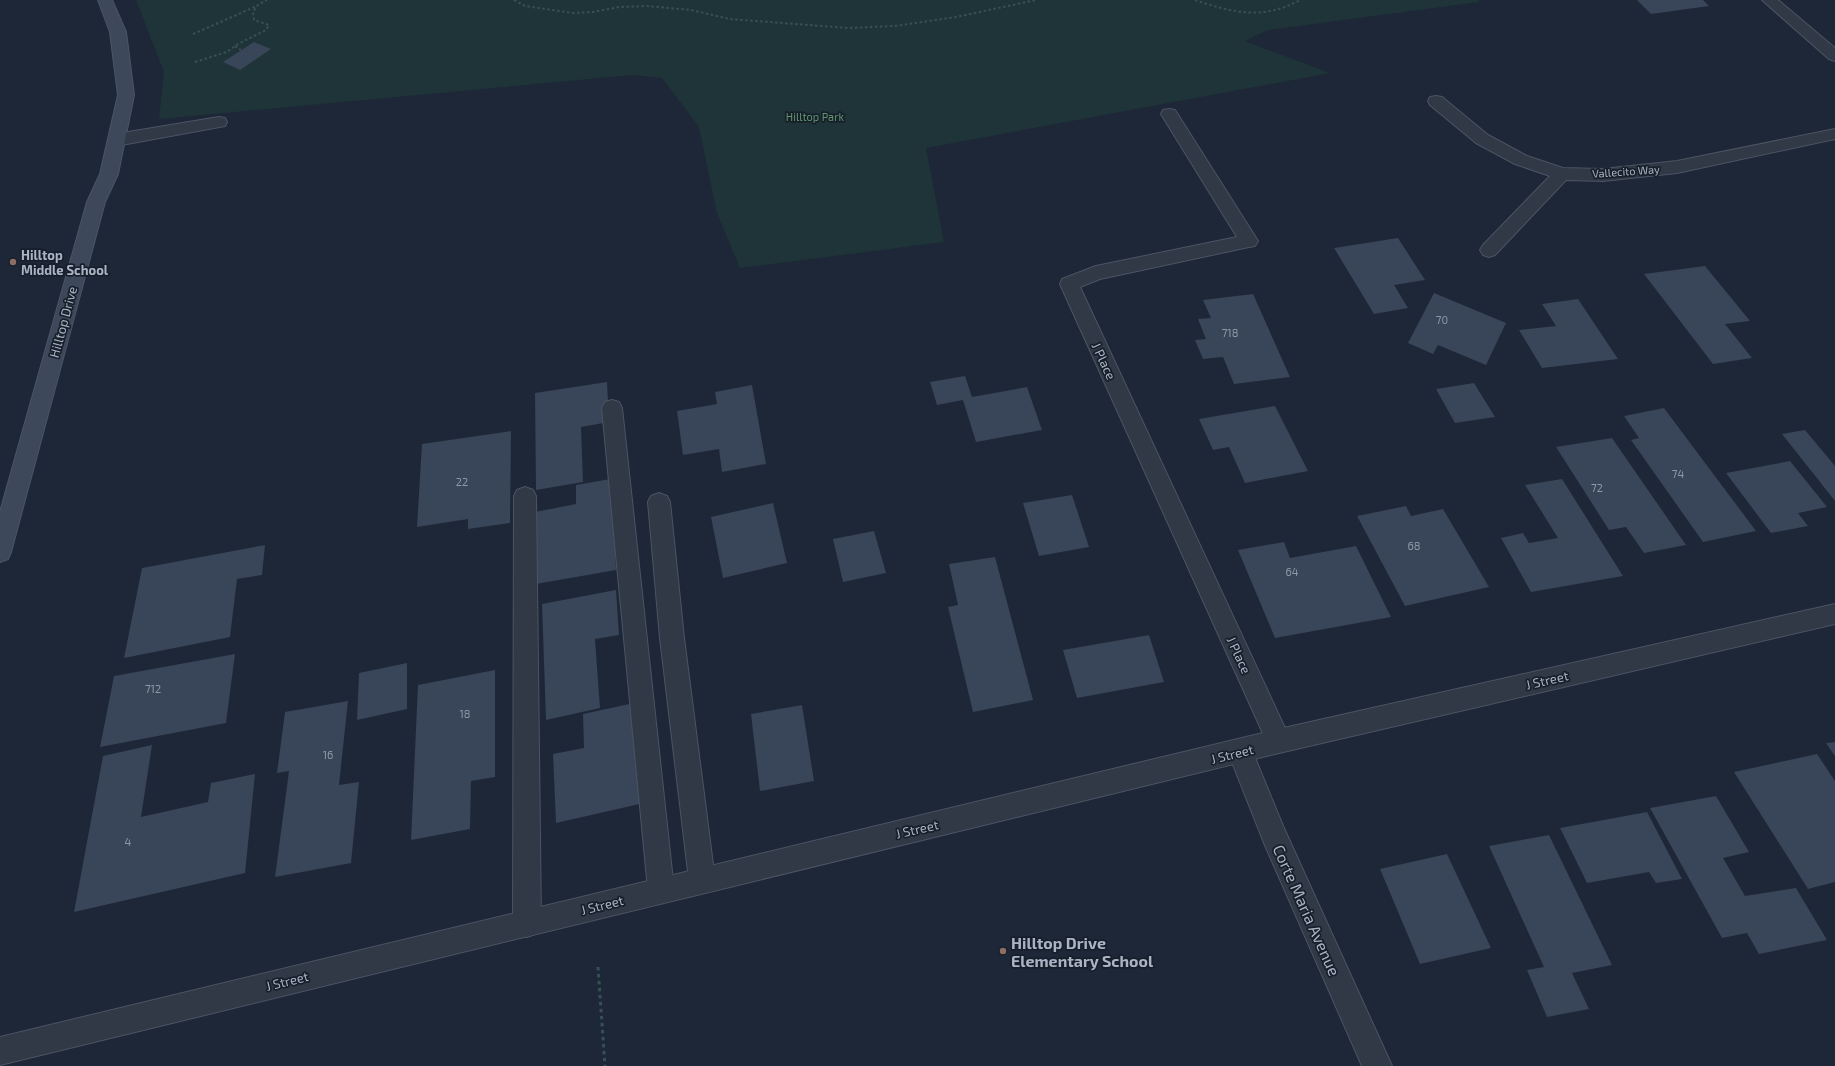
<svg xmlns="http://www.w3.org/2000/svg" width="1835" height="1066" viewBox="0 0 1835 1066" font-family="'Exo 2',sans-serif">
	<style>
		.green { fill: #1f3438 }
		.building { fill: #394558 }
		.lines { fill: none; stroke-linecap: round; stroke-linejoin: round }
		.service-casing { stroke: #4b5463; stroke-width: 2 }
		.minor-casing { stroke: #4b5463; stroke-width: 2 }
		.tertiary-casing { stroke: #4b5463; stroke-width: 2 }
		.secondary-casing { stroke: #4b5463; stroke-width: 2 }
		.path-far1 { stroke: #395052; stroke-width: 2; stroke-dasharray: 2.5 2.5; stroke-linecap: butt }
		.path { stroke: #395052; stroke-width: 3; stroke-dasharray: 3.5 3.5; stroke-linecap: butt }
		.service { fill: #313947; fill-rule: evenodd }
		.minor { fill: #313947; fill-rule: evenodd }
		.tertiary { fill: #313947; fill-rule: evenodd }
		.secondary { fill: #3e485b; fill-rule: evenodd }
		.education-dot { fill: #8d6e63; stroke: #171f2b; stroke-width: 1.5 }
		.labels { text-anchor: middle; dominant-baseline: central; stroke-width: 3.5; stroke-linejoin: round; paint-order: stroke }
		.far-park-label { font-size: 11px; fill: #61966f; stroke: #171f2b }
		.far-street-label { font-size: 11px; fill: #aab4c5; stroke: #171f2b }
		.number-label { font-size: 11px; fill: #8e98aa }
		.poi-label { font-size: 13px; font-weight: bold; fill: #aab4c5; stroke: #171f2b; text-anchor: start }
		.street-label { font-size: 13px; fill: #aab4c5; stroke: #171f2b }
		.near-street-label { font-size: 16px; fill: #aab4c5; stroke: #171f2b }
		.near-poi-label { font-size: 16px; font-weight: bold; fill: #aab4c5; stroke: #171f2b; text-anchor: start }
	</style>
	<rect width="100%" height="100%" fill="#1d2737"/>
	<path class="green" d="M 136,0 L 1478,0 L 1479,2 L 1268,30 L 1245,41 L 1330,73 L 926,148 L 944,242 L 740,268 L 717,213 L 699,127 L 662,78 L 633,75 L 159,119 L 164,72 Z"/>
	<path class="building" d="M 1637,0 L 1703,0 L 1709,6 L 1651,14 Z
		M 254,42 L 271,49 L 240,70 L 223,62 Z
		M 1398,238 L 1425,280 L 1394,285 L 1408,308 L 1374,314 L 1334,248 Z
		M 1705,266 L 1750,321 L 1725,324 L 1752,358 L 1713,364 L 1644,274 Z
		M 1434,293 L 1506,323 L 1486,365 L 1438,345 L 1433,354 L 1408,343 Z
		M 1253,294 L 1290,377 L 1234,384 L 1223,357 L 1203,359 L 1195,340 L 1206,339 L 1198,319 L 1211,318 L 1203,300 Z
		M 1578,299 L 1618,359 L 1542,368 L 1519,330 L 1556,326 L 1542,304 Z
		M 965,376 L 972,397 L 1027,387 L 1042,430 L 976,442 L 963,400 L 937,405 L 930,382 Z
		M 607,382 L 609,422 L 581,427 L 583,482 L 536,490 L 535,393 Z
		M 1474,383 L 1495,417 L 1455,423 L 1436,389 Z
		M 752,385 L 766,464 L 722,472 L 719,449 L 683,455 L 677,411 L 717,404 L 715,392 Z
		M 1275,406 L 1308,471 L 1245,483 L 1229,447 L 1213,450 L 1199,419 Z
		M 1664,408 L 1756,531 L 1703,542 L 1631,440 L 1639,438 L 1624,416 Z
		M 1805,430 L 1835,466 L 1835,501 L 1782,434 Z
		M 511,431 L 510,523 L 468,529 L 468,519 L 417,527 L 422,444 Z
		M 1612,438 L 1686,545 L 1644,553 L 1626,527 L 1609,530 L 1556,447 Z
		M 1790,461 L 1827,507 L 1798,513 L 1808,526 L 1771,533 L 1726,473 Z
		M 616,478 L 621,552 L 615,554 L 616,570 L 536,584 L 535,512 L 576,504 L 576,485 Z
		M 1562,479 L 1623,576 L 1531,592 L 1501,538 L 1523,533 L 1529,543 L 1558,538 L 1525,485 Z
		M 1072,495 L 1089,547 L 1039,556 L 1023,503 Z
		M 773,503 L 787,563 L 723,578 L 711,517 Z
		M 1406,506 L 1411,516 L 1443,509 L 1489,587 L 1405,606 L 1357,516 Z
		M 874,531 L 886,573 L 843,582 L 833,539 Z
		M 1284,542 L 1290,558 L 1356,546 L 1391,617 L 1275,638 L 1238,550 Z
		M 265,545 L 262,575 L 237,579 L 230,637 L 124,658 L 142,568 Z
		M 995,557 L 1033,700 L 973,712 L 948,607 L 958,605 L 949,564 Z
		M 616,590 L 619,635 L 595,639 L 600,708 L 546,720 L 542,604 Z
		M 1149,635 L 1164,682 L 1077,698 L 1063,650 Z
		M 235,654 L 226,723 L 100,747 L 114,676 Z
		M 407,663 L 407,709 L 357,720 L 359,673 Z
		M 495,670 L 495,777 L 471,781 L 470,829 L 411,840 L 418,685 Z
		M 348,701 L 339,785 L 359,782 L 351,863 L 275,877 L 289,771 L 277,773 L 285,712 Z
		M 634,703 L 644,803 L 556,823 L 553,754 L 584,748 L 583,714 Z
		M 802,705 L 814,781 L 760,791 L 751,714 Z
		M 1835,742 L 1835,756 L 1826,743 Z
		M 152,745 L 141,817 L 208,802 L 211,783 L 255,774 L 245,873 L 74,912 L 103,756 Z
		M 1817,754 L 1835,781 L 1835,882 L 1808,889 L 1734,772 Z
		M 1716,796 L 1749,852 L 1723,858 L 1745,896 L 1796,888 L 1827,940 L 1759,954 L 1747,933 L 1722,938 L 1650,808 Z
		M 1647,812 L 1682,879 L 1656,883 L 1649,872 L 1587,883 L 1560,828 Z
		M 1549,835 L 1612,965 L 1572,973 L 1589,1009 L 1547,1017 L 1527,970 L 1544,967 L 1489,846 Z
		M 1447,854 L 1491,948 L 1420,964 L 1380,869 Z"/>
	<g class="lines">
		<g class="service-casing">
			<path id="service" d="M 219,117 L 225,118 L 227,122 L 225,126 L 116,146 L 110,144 L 108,140 L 110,136 L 116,134 Z
				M 612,400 L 619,402 L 622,408 L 674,890 L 670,899 L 661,903 L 652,899 L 648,890 L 602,408 L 605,402 Z
				M 525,487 L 533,490 L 536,496 L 541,923 L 537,933 L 527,937 L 517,933 L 513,923 L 514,496 L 517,490 Z
				M 659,493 L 667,496 L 670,502 L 684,638 L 715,880 L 711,889 L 702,893 L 693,889 L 689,880 L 660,638 L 648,502 L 651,496 Z"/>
		</g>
		<g class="minor-casing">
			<path id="minor" d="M 1436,96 L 1442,97 L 1488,135 L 1527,156 L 1563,168 L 1603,169 L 1677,161 L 1835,129 L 1835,139 L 1677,173 L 1603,181 L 1566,180 L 1495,255 L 1489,257 L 1483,255 L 1480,250 L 1483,245 L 1550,176 L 1515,164 L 1476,143 L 1430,105 L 1428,101 L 1430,97 Z
				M 1169,109 L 1175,110 L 1258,241 L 1255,246 L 1249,247 L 1100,279 L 1080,287 L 1291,741 L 1288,749 L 1279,753 L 1270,749 L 1060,284 L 1062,279 L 1096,266 L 1237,237 L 1161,114 L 1163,110 Z
				M 1240,740 L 1249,743 L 1283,826 L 1392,1066 L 1362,1066 L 1264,843 L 1228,752 L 1231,743 Z"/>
		</g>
		<g class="tertiary-casing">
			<path id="tertiary" d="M 1762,0 L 1778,0 L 1835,48 L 1835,61 L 1829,59 Z
				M 1835,604 L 1835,624 L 1279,753 L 0,1065 L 0,1037 L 1279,729 Z"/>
		</g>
		<g class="secondary-casing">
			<path id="secondary" d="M 98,0 L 112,0 L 126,32 L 134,95 L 118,174 L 105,202 L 11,552 L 8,559 L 0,562 L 0,512 L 87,202 L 100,174 L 118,95 L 110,32 Z"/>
		</g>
		<path class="path-far1" d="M 514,0 L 525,6 L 573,13 L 593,12 L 619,7 L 647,6 L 691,10 L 730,19 L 848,28 L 895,26 L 956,17 L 1036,0
			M 1195,0 C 1233,13 1264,20 1300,0
			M 193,34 L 257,6
			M 235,46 L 241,50
			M 195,62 L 227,52 L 238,44 L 266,30 L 269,25 L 254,20 L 253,12 L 258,5 L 267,0"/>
		<path class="path" d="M 598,967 L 605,1066"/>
		<use href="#service" class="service"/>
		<use href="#minor" class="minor"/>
		<use href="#tertiary" class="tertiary"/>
		<use href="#secondary" class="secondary"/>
	</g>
	<g class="education-dot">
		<circle cx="13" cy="262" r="4"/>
		<circle cx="1003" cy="951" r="4"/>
	</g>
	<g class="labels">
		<g class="far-park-label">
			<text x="815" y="116">Hilltop Park</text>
		</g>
		<g class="far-street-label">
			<text transform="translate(1626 171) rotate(-4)">Vallecito Way</text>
		</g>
		<g class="number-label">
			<text x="1442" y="319">70</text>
			<text x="1230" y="332">718</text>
			<text x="1678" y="473">74</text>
			<text x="462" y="481">22</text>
			<text x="1597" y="487">72</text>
			<text x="1414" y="545">68</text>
			<text x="1292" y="571">64</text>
			<text x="153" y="688">712</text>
			<text x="465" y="713">18</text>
			<text x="328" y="754">16</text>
			<text x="128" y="841">4</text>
		</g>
		<g class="poi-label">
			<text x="21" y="255">Hilltop<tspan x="21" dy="15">Middle School</tspan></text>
		</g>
		<g class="street-label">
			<text transform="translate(63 322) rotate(-75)">Hilltop Drive</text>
			<text transform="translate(1104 361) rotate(65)">J Place</text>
			<text transform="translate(1239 655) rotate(65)">J Place</text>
			<text transform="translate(1547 680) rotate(-13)">J Street</text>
			<text transform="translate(1232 754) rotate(-14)">J Street</text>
			<text transform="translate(917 829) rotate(-13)">J Street</text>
			<text transform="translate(602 905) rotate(-14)">J Street</text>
			<text transform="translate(287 981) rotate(-14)">J Street</text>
		</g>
		<g class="near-street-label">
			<text transform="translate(1307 910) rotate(66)">Corte Maria Avenue</text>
		</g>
		<g class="near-poi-label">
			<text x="1011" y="942">Hilltop Drive<tspan x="1011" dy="18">Elementary School</tspan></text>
		</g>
	</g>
</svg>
